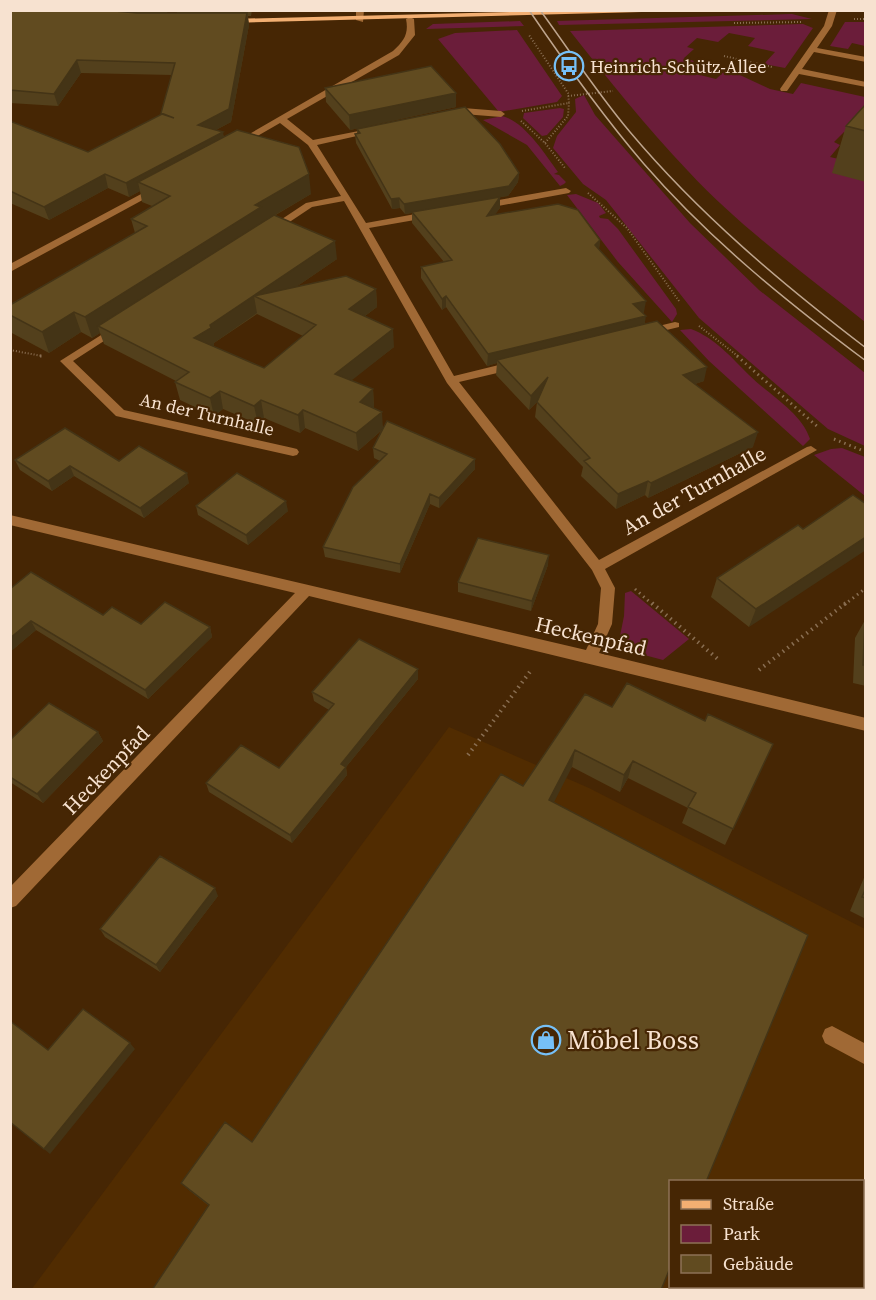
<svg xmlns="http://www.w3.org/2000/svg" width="876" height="1300" viewBox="0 0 876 1300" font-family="'Source Serif 4',serif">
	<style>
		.built { fill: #512c01; fill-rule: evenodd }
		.green { fill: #6b1d3a }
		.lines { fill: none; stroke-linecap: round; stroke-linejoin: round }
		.path-far2 { stroke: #896e52; stroke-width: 2; stroke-dasharray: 1 2; stroke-linecap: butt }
		.path-far1 { stroke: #896e52; stroke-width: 3; stroke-dasharray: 1.5 4; stroke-linecap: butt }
		.path { stroke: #896e52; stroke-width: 4; stroke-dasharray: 1.5 4.5; stroke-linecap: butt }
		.minor { fill: #a06935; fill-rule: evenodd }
		.major { fill: #f3af72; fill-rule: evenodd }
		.tram { stroke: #bea58e; stroke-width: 1.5 }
		.wall { fill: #53401c; fill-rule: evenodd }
		.shaded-wall { fill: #443416 }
		.building { fill: #614b20; stroke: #443416; stroke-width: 1.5 }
		.labels { text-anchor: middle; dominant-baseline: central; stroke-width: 4.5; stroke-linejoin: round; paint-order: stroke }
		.far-poi-label { font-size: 18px; fill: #f7e2d0; stroke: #462604; text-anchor: start }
		.far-street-label { font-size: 18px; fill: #f7e2d0; stroke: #462604 }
		.street-label { font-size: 21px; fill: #f7e2d0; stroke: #462604 }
		.near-poi-label { font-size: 26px; fill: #f7e2d0; stroke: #462604; text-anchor: start }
	</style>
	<rect width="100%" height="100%" fill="#462604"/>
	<path class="built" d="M 449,727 L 589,788 L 865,929 L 865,1289 L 31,1290 ZM 670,1182 L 862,1182 L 862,1286 L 670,1286 Z"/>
	<path class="green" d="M 792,14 L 812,19 L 559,25 L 557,21 Z
		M 520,21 L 524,26 L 426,29 L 433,24 Z
		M 845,22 L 865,22 L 865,46 L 852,43 L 848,49 L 830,46 Z
		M 803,24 L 813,28 L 785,68 L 764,64 L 775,52 L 748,46 L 755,38 L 729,33 L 718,42 L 697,38 L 687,47 L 694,49 L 684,58 L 694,61 L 684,71 L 716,79 L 727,69 L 770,89 L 793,94 L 801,83 L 865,97 L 865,137 L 844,132 L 834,142 L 840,145 L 830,157 L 843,160 L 865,182 L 865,322 C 805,274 741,228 688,171 C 646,127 608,79 570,31 Z
		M 517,30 L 562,96 L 557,102 L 499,112 L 438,39 L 455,33 Z
		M 584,95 L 595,115 L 690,223 L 759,290 L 865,373 L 865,446 L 828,429 L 699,318 L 606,200 L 583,184 L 553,148 L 557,136 L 576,112 L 575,99 Z
		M 560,108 L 564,109 L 563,117 L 547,135 L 542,136 L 523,118 L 524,113 Z
		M 502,116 C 524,121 545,154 558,172 L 554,174 L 559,175 L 566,182 L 564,184 L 560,186 L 527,145 L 483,120 Z
		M 576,194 L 598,203 L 606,213 L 599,216 L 600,218 L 608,219 L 618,229 L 676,309 L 677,314 L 672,322 L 618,262 L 567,195 Z
		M 691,329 C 715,338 732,358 749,375 C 769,395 801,412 810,439 L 803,446 L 709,361 L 680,330 Z
		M 842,448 L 865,457 L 865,496 L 814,455 L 831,449 Z
		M 631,591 L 689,639 L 663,660 L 633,652 L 620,636 L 624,616 L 625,593 Z"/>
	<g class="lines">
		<path class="path-far2" d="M 854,19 L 866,19
			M 734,23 L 801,22
			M 724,56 L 772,67
			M 568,96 L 613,91
			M 522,111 L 569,103 L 568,93 L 529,35
			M 521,121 L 545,143 L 565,168
			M 545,143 L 568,116 L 569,103
			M 588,193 L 627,228 L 679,301
			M 699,326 L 739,357
			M 10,350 L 42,356"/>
		<path class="path-far1" d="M 40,356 L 42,356
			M 737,356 L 819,428
			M 834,439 L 866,452
			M 635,589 L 653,605
			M 844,605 L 866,588"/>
		<path class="path" d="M 652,603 L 719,660
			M 759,670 L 846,603
			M 468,755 L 532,669"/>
		<path class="minor" d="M 356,10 L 364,10 L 363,22 L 356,20 Z
			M 829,10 L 837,10 L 832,26 L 817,48 L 866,57 L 866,62 L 814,52 L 802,69 L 866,82 L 866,87 L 799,74 L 787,91 L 781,91 L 780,89 L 824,26 Z
			M 410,17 L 414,19 L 415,35 L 399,55 L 287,119 L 313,140 L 379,127 L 379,131 L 317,145 L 366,223 L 432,211 L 437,214 L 432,217 L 369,228 L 454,376 L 515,361 L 519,362 L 519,368 L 459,382 L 599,560 L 807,447 L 811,446 L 817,450 L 605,569 L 615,588 L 612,624 L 599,653 L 866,718 L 866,731 L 309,596 L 16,906 L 10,908 L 10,887 L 295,593 L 10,525 L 10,515 L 586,650 L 598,624 L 601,588 L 592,570 L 447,383 L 344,201 L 312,207 L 273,233 L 264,231 L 306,203 L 341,196 L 308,145 L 280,123 L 240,146 L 232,144 L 393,51 C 404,41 409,34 406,19 Z
			M 463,108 L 501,111 L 505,114 L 501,117 L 463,114 L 450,117 L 446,114 Z
			M 158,185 L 163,188 L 161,190 L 10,272 L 10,264 Z
			M 566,188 L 571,191 L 569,193 L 482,209 L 477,206 L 482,203 Z
			M 675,322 L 679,323 L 679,327 L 646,335 L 640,332 L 642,330 Z
			M 117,325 L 121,326 L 121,330 L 73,361 L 124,410 L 293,448 L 297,449 L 299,452 L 297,455 L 293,456 L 116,416 L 60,361 Z
			M 832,1026 L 866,1044 L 866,1065 L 825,1043 L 822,1036 L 825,1029 Z"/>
		<path class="major" d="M 593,10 L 718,10 L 229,23 L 225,21 L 229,19 Z"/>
		<path class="tram" d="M 529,10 C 565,63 602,115 644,164 C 709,239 787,302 866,361
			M 540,10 C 570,51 597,93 630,132 C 699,214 781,283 866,348"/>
	</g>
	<path class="wall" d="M 10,10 L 169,10 L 167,13 L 177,13 L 176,10 L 252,10 L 251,16 L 248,16 L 249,25 L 231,122 L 216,130 L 224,136 L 311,194 L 274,216 L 337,259 L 296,287 L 376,289 L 377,307 L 365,316 L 394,347 L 351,380 L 373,389 L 374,408 L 383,427 L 475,459 L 475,469 L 439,508 L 430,504 L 400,573 L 325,557 L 323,547 L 380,461 L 374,458 L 373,448 L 381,431 L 358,451 L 305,428 L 300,433 L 264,418 L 258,424 L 223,409 L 214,416 L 180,400 L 175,382 L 176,381 L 104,344 L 100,333 L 92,338 L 81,332 L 49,353 L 10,332 L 10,305 L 135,233 L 131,219 L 152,206 L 142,202 L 140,191 L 129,197 L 108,188 L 49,220 L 10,203 L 10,121 L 88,152 L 162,115 L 161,113 L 172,75 L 81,73 L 58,106 L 10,103 ZM 257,314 L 303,336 L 264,368 L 213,346 L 214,345 L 214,343 Z
		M 325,88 L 456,93 L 456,107 L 350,130 L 326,102 Z
		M 866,104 L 866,182 L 832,173 L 846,126 Z
		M 357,129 L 519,173 L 518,182 L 508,196 L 500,197 L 500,208 L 495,214 L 600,240 L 599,249 L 644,312 L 643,313 L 645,324 L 704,381 L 695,384 L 753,447 L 648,498 L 645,495 L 616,509 L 581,476 L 583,467 L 535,417 L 537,402 L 529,410 L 496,375 L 497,363 L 487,366 L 446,307 L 442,310 L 421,278 L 421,267 L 444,262 L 412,223 L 412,213 L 405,214 L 400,208 L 392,209 L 356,143 L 355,134 L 357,133 Z
		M 15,460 L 119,461 L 189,483 L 144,518 L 74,476 L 52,491 L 20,470 Z
		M 196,506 L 288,511 L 248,545 L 198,515 Z
		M 803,529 L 749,627 L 711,597 L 717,578 Z
		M 548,565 L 531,611 L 458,592 L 458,582 Z
		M 10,589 L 103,615 L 141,624 L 210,627 L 212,637 L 148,699 L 36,630 L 10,652 Z
		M 865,620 L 866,620 L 866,686 L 853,683 L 855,638 Z
		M 418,669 L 418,679 L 346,767 L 347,775 L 292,843 L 209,792 L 206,783 L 279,768 L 329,710 L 314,701 L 312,692 Z
		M 612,707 L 705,721 L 773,744 L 725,845 L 682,823 L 688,808 L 628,778 L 620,792 L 572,767 L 209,1206 L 190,1191 L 181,1183 L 252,1142 L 523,786 Z
		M 98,732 L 103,741 L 43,803 L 10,782 L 10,740 Z
		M 866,873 L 866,919 L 850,911 Z
		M 218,896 L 160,972 L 105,937 L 100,929 Z
		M 753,1287 L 862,1287 L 866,1290 L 757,1290 Z"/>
	<path class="shaded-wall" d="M 247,13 L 249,25 L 231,122 L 200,138 L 198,125 Z
		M 77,60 L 81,73 L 58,106 L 54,94 Z
		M 456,93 L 456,107 L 350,130 L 349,115 Z
		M 223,132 L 225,145 L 138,182 L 140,191 L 129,197 L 126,183 Z
		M 519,173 L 518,182 L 508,196 L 500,197 L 500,208 L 486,227 L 487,216 L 500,197 L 405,214 L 404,204 Z
		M 105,174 L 108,188 L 49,220 L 44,207 Z
		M 309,174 L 311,194 L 263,222 L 98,326 L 100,333 L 92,338 L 85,317 L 255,205 Z
		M 399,198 L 400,208 L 392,209 L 391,199 Z
		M 600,240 L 599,251 L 595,245 Z
		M 335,241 L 337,259 L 271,304 L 254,296 L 257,313 L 214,343 L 214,345 L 198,356 L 194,338 L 210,325 Z
		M 376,289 L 377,307 L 350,327 L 349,309 Z
		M 446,296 L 446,307 L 442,310 L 442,299 Z
		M 646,301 L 644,312 L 631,315 L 633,304 Z
		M 74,312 L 81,332 L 49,353 L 42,332 Z
		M 646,316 L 644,327 L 497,360 L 497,363 L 487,366 L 488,354 Z
		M 393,329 L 394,347 L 337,392 L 335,374 Z
		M 707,367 L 704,381 L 680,389 L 683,375 Z
		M 548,377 L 547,392 L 529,410 L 531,396 Z
		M 373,389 L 374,407 L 361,420 L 360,402 Z
		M 220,391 L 223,409 L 214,416 L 210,398 Z
		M 261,400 L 264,418 L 258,424 L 254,406 Z
		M 303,410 L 305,428 L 300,433 L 298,415 Z
		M 382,412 L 383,429 L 358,451 L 356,433 Z
		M 758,432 L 753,447 L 648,498 L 651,483 Z
		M 475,459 L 475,469 L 439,508 L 439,498 Z
		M 70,466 L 74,476 L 52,491 L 48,481 Z
		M 187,473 L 189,483 L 144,518 L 140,508 Z
		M 648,481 L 645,495 L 616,509 L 618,494 Z
		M 430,494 L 430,504 L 400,573 L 400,564 Z
		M 286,501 L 288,511 L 248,545 L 246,535 Z
		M 866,537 L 866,550 L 749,627 L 756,609 Z
		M 549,555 L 548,565 L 531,611 L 532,601 Z
		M 31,621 L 36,630 L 10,652 L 10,638 Z
		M 210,627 L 212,637 L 148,699 L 145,690 Z
		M 418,669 L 418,679 L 346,767 L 347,775 L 292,843 L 290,835 L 341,764 Z
		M 98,732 L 103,741 L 43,803 L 37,794 Z
		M 575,750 L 572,767 L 547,816 L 549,800 Z
		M 633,761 L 628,778 L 620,792 L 624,775 Z
		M 215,888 L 218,896 L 160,972 L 156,965 Z
		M 130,1043 L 135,1049 L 50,1154 L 44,1149 Z"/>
	<path class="building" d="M 10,10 L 103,10 L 137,13 L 247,13 L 229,109 L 198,125 L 223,132 L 126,183 L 105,174 L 44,207 L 10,191 L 10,121 L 88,152 L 162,114 L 174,118 L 161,113 L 175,63 L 77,60 L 54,94 L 10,90 Z
		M 431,66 L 456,93 L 349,115 L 325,88 Z
		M 866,104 L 866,131 L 846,126 Z
		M 465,107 L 500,144 L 519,173 L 509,186 L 404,204 L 399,198 L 391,199 L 355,134 L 360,133 L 357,129 Z
		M 237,130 L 299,147 L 309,174 L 255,205 L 261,207 L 85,317 L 74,312 L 42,332 L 10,315 L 10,305 L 147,226 L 131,219 L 170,196 L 138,182 Z
		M 500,197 L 487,216 L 558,204 L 578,210 L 600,240 L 595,245 L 646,301 L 633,304 L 646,316 L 488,354 L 446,296 L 442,299 L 421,267 L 452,260 L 412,212 Z
		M 274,215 L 335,241 L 210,325 L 211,328 L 194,338 L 264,368 L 316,325 L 254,296 L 346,276 L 376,289 L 349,309 L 393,329 L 335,374 L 373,389 L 360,402 L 382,412 L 356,433 L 303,410 L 298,415 L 261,400 L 254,406 L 220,391 L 210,398 L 175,382 L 189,372 L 98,326 Z
		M 657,321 L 707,367 L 683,375 L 758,432 L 651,483 L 648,481 L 618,494 L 584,461 L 590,458 L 537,402 L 548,377 L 531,396 L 497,360 Z
		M 387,421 L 475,459 L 439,498 L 430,494 L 400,564 L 323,547 L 353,487 L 387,454 L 373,448 Z
		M 65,428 L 119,461 L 139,446 L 187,473 L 140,508 L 70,466 L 48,481 L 15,460 Z
		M 237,473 L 286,501 L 246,535 L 196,506 Z
		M 853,495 L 866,504 L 866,537 L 756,609 L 717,578 L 798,525 L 803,529 Z
		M 478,538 L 549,555 L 532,601 L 458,582 Z
		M 31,572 L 103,615 L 112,607 L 141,624 L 165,602 L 210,627 L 145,690 L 31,621 L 10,638 L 10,589 Z
		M 865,620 L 866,620 L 866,665 L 863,665 Z
		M 359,639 L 418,669 L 341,764 L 346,767 L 290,835 L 206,783 L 241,745 L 279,768 L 334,704 L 312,692 Z
		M 627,683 L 705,721 L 708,714 L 773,744 L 733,829 L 688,807 L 696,793 L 633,761 L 624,775 L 575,750 L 549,800 L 808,935 L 706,1182 L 670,1182 L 670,1268 L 661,1290 L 152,1290 L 209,1205 L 181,1183 L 225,1122 L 252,1142 L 501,774 L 523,786 L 585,694 L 612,707 Z
		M 49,703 L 98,732 L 37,794 L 10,777 L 10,740 Z
		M 160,856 L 215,888 L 156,965 L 100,929 Z
		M 866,888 L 866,898 L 862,897 Z
		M 83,1009 L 130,1043 L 44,1149 L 10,1122 L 10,1021 L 48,1050 Z
		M 862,1222 L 866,1224 L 866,1290 L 767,1290 L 763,1287 L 862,1287 Z"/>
	<defs>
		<g id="bus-ring" transform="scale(1.5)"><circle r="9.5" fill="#462604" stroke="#76c0f7" stroke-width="1.5"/><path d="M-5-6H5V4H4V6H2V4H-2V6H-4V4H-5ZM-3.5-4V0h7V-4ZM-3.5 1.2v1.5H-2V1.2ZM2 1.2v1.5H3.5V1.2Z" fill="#76c0f7"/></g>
		<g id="shop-ring" transform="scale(1.5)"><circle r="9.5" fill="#462604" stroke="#76c0f7" stroke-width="1.5"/><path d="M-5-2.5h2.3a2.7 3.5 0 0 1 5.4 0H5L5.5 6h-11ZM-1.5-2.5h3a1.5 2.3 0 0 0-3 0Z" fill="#76c0f7"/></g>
	</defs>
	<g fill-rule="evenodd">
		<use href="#bus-ring" x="569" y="66"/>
		<use href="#shop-ring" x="546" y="1040"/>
	</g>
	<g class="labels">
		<g class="far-poi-label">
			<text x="590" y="66">Heinrich-Schütz-Allee</text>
		</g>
		<g class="far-street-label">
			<text transform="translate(207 414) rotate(13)">An der Turnhalle</text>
		</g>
		<g class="street-label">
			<text transform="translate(694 490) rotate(-29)">An der Turnhalle</text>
			<text transform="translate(591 636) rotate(13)">Heckenpfad</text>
			<text transform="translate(106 770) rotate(-46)">Heckenpfad</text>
		</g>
		<g class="near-poi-label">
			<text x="567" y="1040">Möbel Boss</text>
		</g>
	</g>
	<rect width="876" height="1300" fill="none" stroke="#f7e2d0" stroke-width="24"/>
	<rect x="669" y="1180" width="195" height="108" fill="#462604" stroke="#8d7156" stroke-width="1.5"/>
	<rect x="681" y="1200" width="30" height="9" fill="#f3af72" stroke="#8d7156" stroke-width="1.5"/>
	<text x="723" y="1210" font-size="18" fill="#f7e2d0">Straße</text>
	<rect x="681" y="1225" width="30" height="18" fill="#6b1d3a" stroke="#8d7156" stroke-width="1.5"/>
	<text x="723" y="1240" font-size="18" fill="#f7e2d0">Park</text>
	<rect x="681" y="1255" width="30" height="18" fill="#614b20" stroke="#8d7156" stroke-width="1.5"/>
	<text x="723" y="1270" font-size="18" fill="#f7e2d0">Gebäude</text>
</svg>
